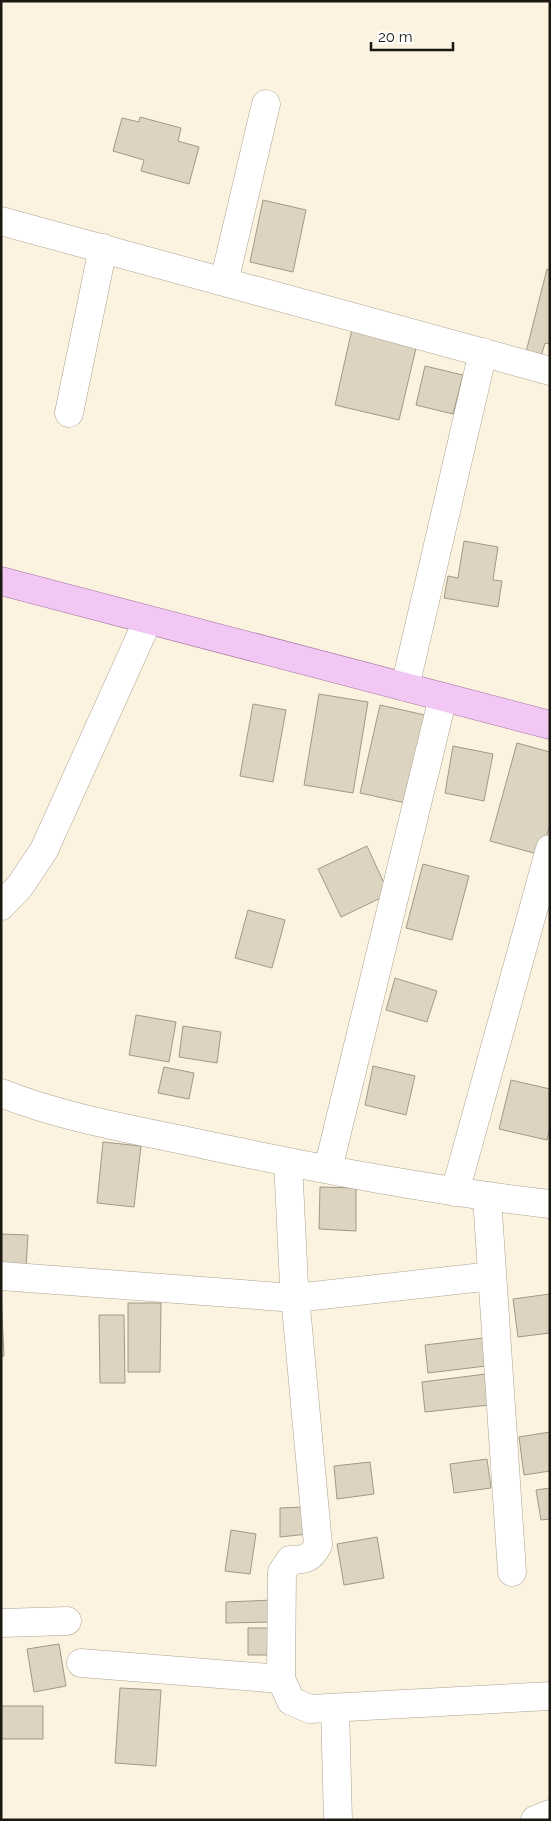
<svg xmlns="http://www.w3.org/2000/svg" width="551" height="1821" viewBox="0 0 551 1821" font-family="Raleway,sans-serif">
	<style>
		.building { fill: #dcd3c0; stroke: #a19987 }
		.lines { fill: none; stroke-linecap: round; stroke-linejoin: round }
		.minor-casing { stroke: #aca391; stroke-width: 29 }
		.major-casing { stroke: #a1729f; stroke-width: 29 }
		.minor { stroke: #fff; stroke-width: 28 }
		.major { stroke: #f2c7f4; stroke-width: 28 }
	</style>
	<rect width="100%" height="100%" fill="#fbf2df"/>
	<path class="building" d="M 140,117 L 181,128 L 178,141 L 199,147 L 189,184 L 141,171 L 144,160 L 113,151 L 122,118 L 139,122 Z
		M 263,200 L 306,210 L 293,272 L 250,262 Z
		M 547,269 L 550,270 L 550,344 L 545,343 L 540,360 L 525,356 Z
		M 352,329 L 417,344 L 399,420 L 335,405 Z
		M 425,366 L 463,375 L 453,414 L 416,405 Z
		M 464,541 L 498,547 L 493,580 L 502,581 L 498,607 L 444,598 L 448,576 L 458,578 Z
		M 319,694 L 368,702 L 353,793 L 304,785 Z
		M 253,704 L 286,710 L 273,782 L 240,776 Z
		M 380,705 L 425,715 L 406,803 L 360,793 Z
		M 517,743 L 550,752 L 550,824 L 541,855 L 490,841 Z
		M 453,746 L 493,754 L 484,801 L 445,793 Z
		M 367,846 L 389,894 L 341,917 L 318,869 Z
		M 423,864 L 469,876 L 452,940 L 406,928 Z
		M 248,910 L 285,920 L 272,968 L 235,958 Z
		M 395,978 L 437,991 L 427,1022 L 386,1010 Z
		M 136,1015 L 176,1022 L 169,1062 L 129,1055 Z
		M 183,1026 L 221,1032 L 217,1063 L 179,1057 Z
		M 373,1066 L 415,1076 L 406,1115 L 365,1105 Z
		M 164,1067 L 194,1073 L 189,1099 L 158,1093 Z
		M 511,1080 L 550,1089 L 550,1128 L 547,1140 L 499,1129 Z
		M 103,1142 L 141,1146 L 134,1207 L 97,1203 Z
		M 320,1187 L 356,1188 L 356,1231 L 319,1229 Z
		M 1,1234 L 28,1235 L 26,1269 L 1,1268 Z
		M 1,1293 L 4,1356 L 1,1357 Z
		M 550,1294 L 550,1333 L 518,1337 L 513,1299 Z
		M 128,1303 L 161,1303 L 160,1372 L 128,1372 Z
		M 99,1315 L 124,1315 L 125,1383 L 100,1383 Z
		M 483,1338 L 486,1366 L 428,1373 L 425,1345 Z
		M 486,1374 L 489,1405 L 425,1412 L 422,1382 Z
		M 550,1432 L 550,1471 L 524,1475 L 519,1437 Z
		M 487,1459 L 491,1488 L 454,1493 L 450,1464 Z
		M 370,1462 L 374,1494 L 337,1499 L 334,1466 Z
		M 550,1488 L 550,1519 L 541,1520 L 536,1490 Z
		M 303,1507 L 308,1534 L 280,1537 L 280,1508 Z
		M 231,1530 L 256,1534 L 250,1574 L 225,1571 Z
		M 377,1537 L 384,1578 L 344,1585 L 337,1544 Z
		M 274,1600 L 274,1622 L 226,1623 L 226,1602 Z
		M 248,1628 L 275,1628 L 275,1655 L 248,1655 Z
		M 59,1644 L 66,1686 L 34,1692 L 27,1649 Z
		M 120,1688 L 161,1690 L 156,1766 L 115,1763 Z
		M 1,1706 L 43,1706 L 43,1739 L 1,1739 Z"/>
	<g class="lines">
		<g class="minor-casing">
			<path id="minor" d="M 1,221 L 550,371
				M 224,282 L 266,104
				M 69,413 L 103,248
				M 405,687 L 483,352
				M 1,906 L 20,886 L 44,850 L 148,620
				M 1,1093 C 67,1119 137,1130 206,1145 C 320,1169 434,1191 550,1204
				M 288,1162 L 294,1285 L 318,1545 C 311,1559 304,1560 290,1560 L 282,1572 L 281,1679 L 291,1701 L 310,1709 L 550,1696
				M 328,1169 L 443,697
				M 455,1192 L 550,849
				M 487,1197 L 512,1572
				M 1,1276 L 295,1298 L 492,1276
				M 1,1623 L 67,1621
				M 81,1663 L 281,1679
				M 335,1708 L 338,1820
				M 535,1820 L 550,1814"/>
		</g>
		<g class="major-casing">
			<path id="major" d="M 1,581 L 550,725"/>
		</g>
		<use href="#minor" class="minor"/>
		<use href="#major" class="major"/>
	</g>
	<rect width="551" height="1821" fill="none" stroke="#1b1811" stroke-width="5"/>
	<path d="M371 42v8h82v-8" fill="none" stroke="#1b1811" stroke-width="2.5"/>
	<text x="378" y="42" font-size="15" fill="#1b1811" stroke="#ffffff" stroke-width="4" paint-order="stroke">20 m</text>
</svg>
